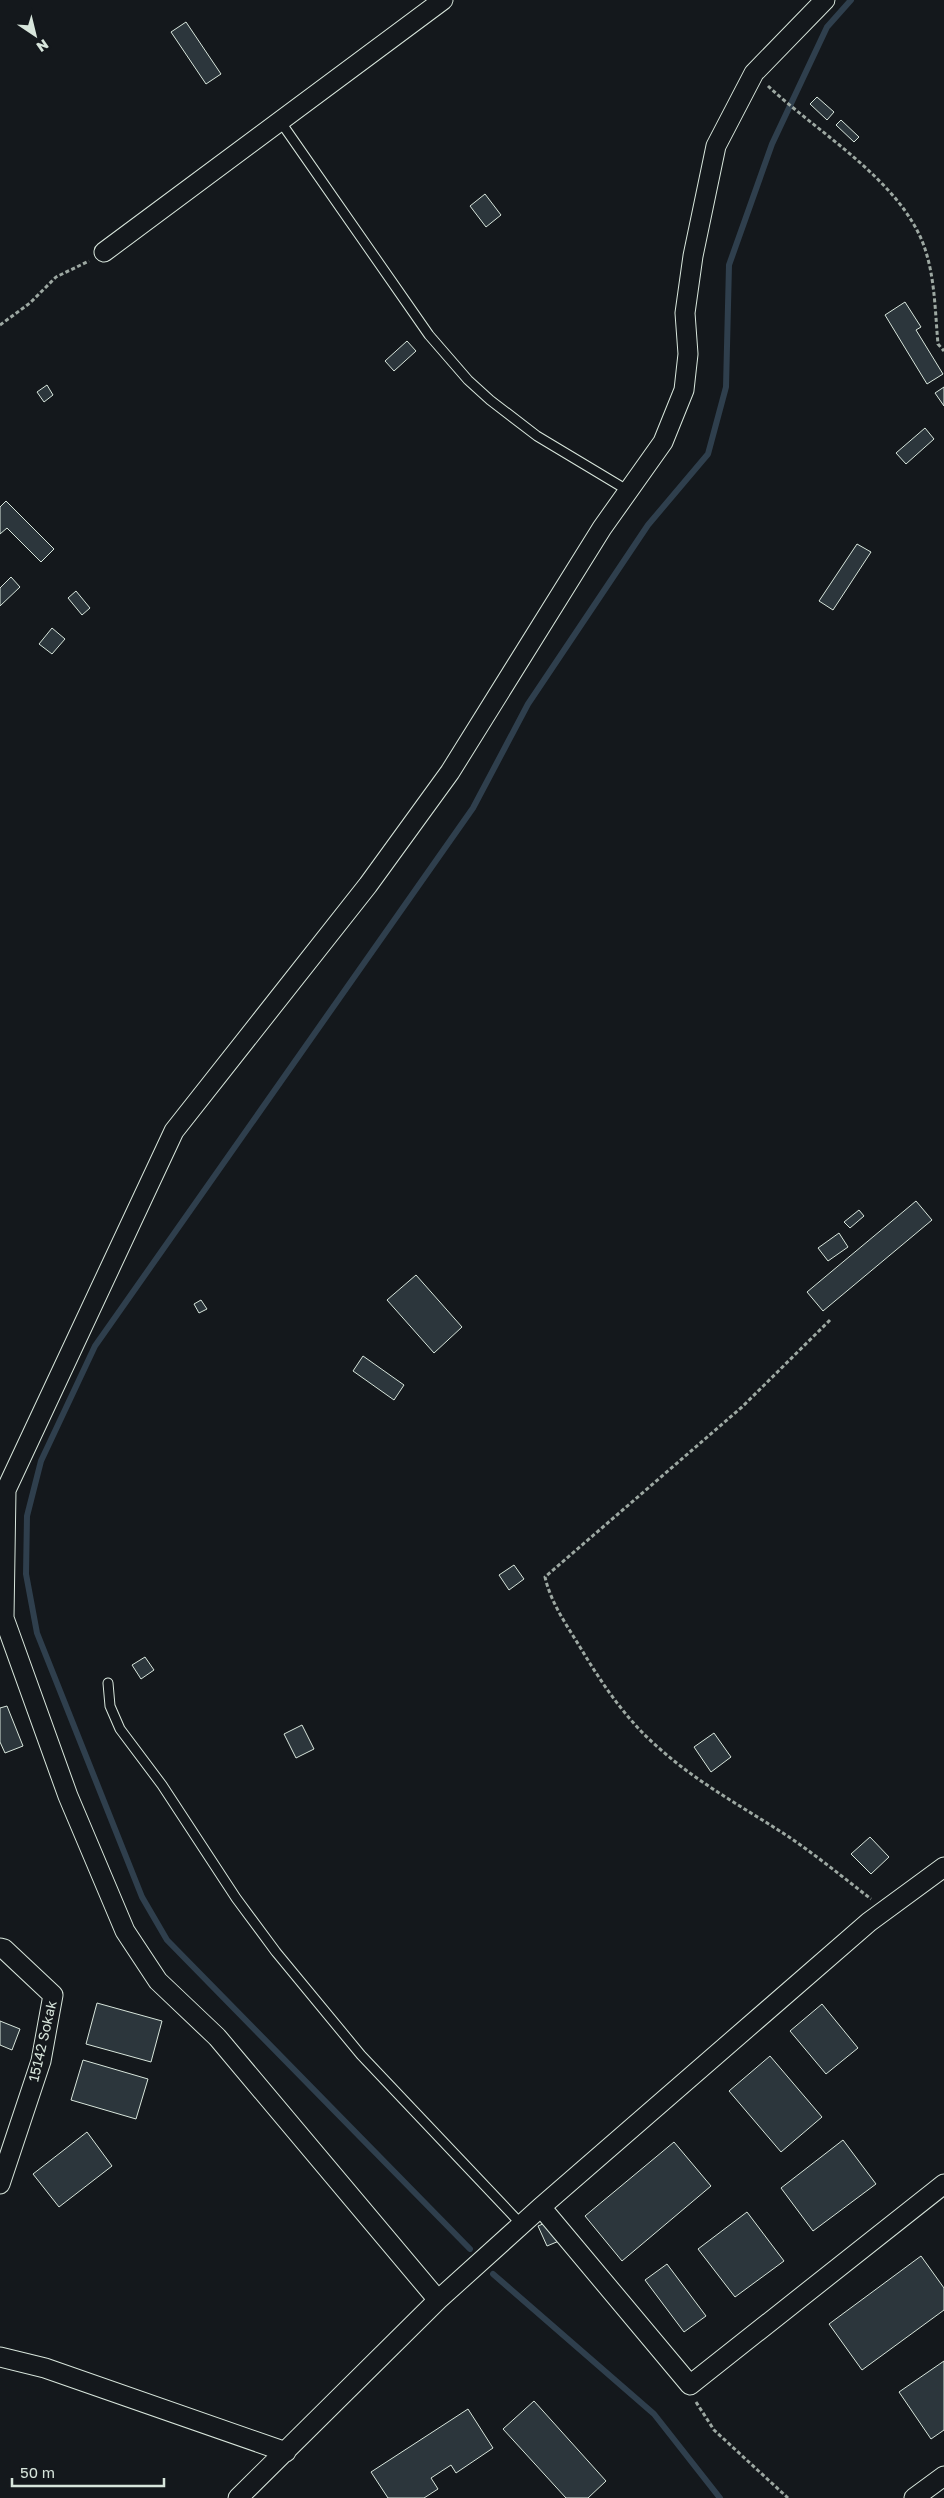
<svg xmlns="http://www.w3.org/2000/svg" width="944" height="2498" viewBox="0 0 944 2498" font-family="'Golos Text',sans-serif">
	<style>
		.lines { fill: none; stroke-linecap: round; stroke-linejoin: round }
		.stream { stroke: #2f3f4d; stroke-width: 6 }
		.building { fill: #2c363c; stroke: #d8e6dc }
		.lane-casing { stroke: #d8e6dc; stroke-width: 11 }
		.street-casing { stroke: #d8e6dc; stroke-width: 21 }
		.path { stroke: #9da8a2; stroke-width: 3; stroke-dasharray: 4 2.5; stroke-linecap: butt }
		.lane { stroke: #14181c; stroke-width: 9 }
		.street { stroke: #14181c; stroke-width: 19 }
		.labels { text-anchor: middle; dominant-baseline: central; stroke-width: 4; stroke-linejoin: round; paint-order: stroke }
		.street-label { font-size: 14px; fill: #d8e6dc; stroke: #14181c }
	</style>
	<rect width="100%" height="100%" fill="#14181c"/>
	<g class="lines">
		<path class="stream" d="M 470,2249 L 167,1940 L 142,1897 L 37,1633 L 26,1574 L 27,1516 L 41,1461 L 95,1346 L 473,808 L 528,704 L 648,525 L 708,454 L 726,387 L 729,265 L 772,144 L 827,27 L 851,0
			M 493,2274 L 654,2414 L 720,2498"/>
	</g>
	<path class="building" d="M 186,22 L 221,74 L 206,84 L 171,32 Z
		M 817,97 L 834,112 L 827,120 L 810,104 Z
		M 841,120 L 859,137 L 854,142 L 836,125 Z
		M 485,194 L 501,215 L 486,227 L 470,206 Z
		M 905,302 L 921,327 L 916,330 L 943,374 L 927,384 L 885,315 Z
		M 407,341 L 416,351 L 394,371 L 385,361 Z
		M 47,385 L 53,395 L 44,402 L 37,392 Z
		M 944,387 L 944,406 L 935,393 Z
		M 925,428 L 934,439 L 906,464 L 896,453 Z
		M 6,501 L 54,549 L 41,562 L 7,528 L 0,534 L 0,507 Z
		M 857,544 L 871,552 L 833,610 L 819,601 Z
		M 11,577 L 20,587 L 0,606 L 0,588 Z
		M 76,591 L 90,608 L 82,615 L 68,598 Z
		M 52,628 L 65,639 L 52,654 L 39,644 Z
		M 916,1201 L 932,1220 L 823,1311 L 807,1292 Z
		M 859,1210 L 864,1216 L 850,1228 L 844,1222 Z
		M 839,1233 L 848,1247 L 828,1261 L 818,1248 Z
		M 416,1275 L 462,1327 L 434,1353 L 387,1300 Z
		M 201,1300 L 207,1309 L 199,1313 L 194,1304 Z
		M 363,1356 L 404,1385 L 394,1400 L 353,1371 Z
		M 514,1565 L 524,1579 L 509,1590 L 499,1575 Z
		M 145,1657 L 154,1670 L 141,1679 L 132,1665 Z
		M 7,1706 L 23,1746 L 5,1753 L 0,1742 L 0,1708 Z
		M 302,1725 L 314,1749 L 296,1758 L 284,1734 Z
		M 714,1733 L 731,1757 L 711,1772 L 694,1747 Z
		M 870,1837 L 889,1857 L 871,1874 L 851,1854 Z
		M 97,2003 L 162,2021 L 151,2062 L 86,2044 Z
		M 822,2004 L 858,2048 L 826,2074 L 790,2031 Z
		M 0,2021 L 20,2029 L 12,2050 L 0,2045 Z
		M 770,2056 L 822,2117 L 781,2152 L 729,2091 Z
		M 83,2060 L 148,2079 L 136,2119 L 71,2100 Z
		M 87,2132 L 112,2166 L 59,2207 L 33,2174 Z
		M 843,2140 L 876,2184 L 813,2231 L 781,2188 Z
		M 674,2142 L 711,2186 L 622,2261 L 585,2216 Z
		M 747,2212 L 784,2261 L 735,2297 L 698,2249 Z
		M 550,2221 L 559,2241 L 547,2246 L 538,2226 Z
		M 921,2256 L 944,2288 L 944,2310 L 862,2370 L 829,2324 Z
		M 667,2264 L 706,2316 L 684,2332 L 645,2280 Z
		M 944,2361 L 944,2430 L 931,2439 L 899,2392 Z
		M 534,2401 L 606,2481 L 588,2498 L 566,2498 L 503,2429 Z
		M 468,2409 L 493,2448 L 456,2473 L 451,2465 L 431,2478 L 438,2489 L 424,2498 L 388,2498 L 371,2472 Z"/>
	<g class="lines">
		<g class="lane-casing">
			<path id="lane" d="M 280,121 L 429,335 L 468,380 L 490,400 L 537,436 L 627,490
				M 108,1683 L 110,1706 L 120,1729 L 162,1785 L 236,1898 L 276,1952 L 361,2055 L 522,2225"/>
		</g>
		<g class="street-casing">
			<path id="street" d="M 104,252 L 443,0
				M 0,1948 L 4,1949 L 53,1995 L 41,2061 L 0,2184
				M 541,2207 L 690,2385 L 944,2184
				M 438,2300 L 217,2037 L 158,1981 L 125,1931 L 68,1796 L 4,1618 L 6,1490 L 174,1131 L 368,885 L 450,772 L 602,528 L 663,442 L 684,390 L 688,354 L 685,313 L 693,256 L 716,146 L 754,73 L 825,0
				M 0,2357 L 45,2368 L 286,2452
				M 238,2498 L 438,2300 L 541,2207 L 869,1922 L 944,1867
				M 914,2498 L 944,2476"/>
		</g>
		<path class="path" d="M 768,86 C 818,133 900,180 924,246 C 935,277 935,311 938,344 L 944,351
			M 0,325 L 30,303 L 56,277 L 89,261
			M 830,1320 L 742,1407 L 545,1577 C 551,1603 566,1624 580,1647 C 602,1684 627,1721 660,1749 C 699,1784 745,1808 789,1837 C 817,1856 844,1878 871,1899
			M 696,2402 L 714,2430 L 788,2498"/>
		<use href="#lane" class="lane"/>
		<use href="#street" class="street"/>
	</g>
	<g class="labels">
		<g class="street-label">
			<text transform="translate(42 2041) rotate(-77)">15142 Sokak</text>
		</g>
	</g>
	<g transform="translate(35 35) rotate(145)" stroke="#14181c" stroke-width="4" paint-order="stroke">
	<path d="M0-4L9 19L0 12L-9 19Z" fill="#d8e6dc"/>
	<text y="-8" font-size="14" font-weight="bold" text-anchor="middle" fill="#d8e6dc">N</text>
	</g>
	<path d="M12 2478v8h152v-8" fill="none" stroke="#d8e6dc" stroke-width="2.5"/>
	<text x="20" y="2478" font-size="15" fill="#d8e6dc" stroke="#14181c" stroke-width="4" paint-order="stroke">50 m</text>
</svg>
